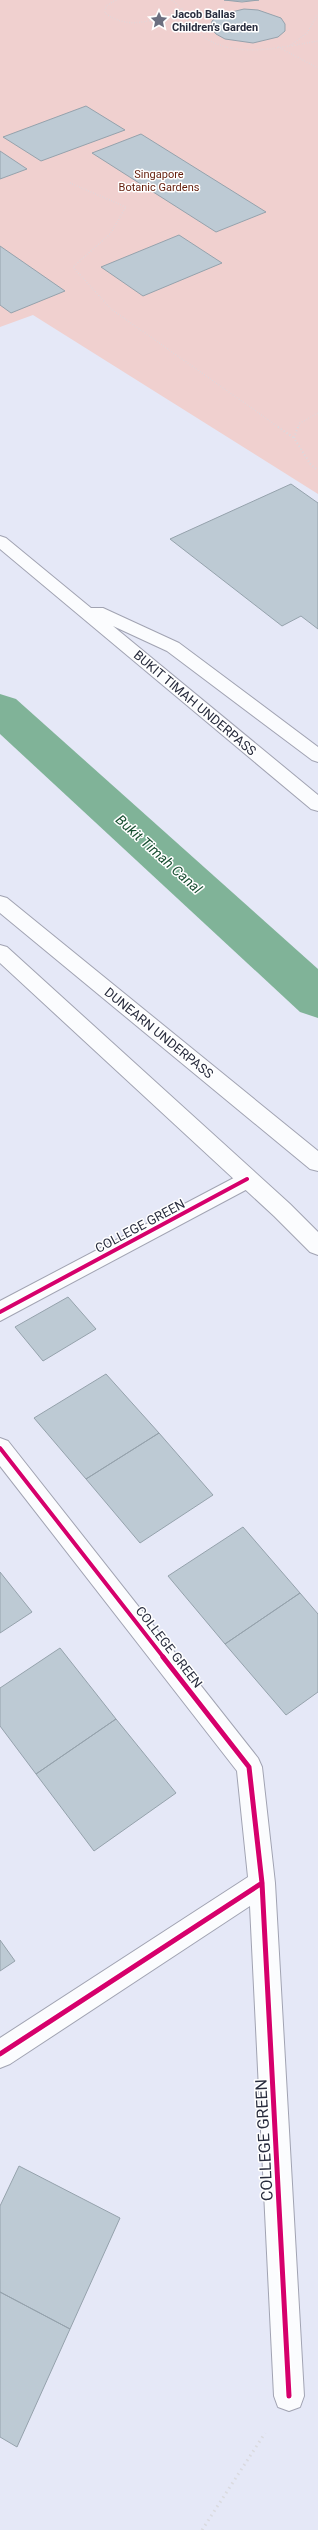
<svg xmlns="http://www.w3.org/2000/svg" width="318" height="2530" viewBox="0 0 318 2530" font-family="Roboto,sans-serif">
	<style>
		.green { fill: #f0d0cf }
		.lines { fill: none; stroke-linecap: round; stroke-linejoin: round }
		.canal { fill: #80b398; fill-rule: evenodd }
		.building { fill: #bdcad4; stroke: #95a2ac }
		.minor-casing { stroke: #a1a3b2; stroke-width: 2 }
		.highway-casing { stroke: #a1a3b2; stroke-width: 2 }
		.path-far2 { stroke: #dadadf; stroke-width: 1.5; stroke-dasharray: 0.5 2; stroke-linecap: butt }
		.path-far1 { stroke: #dadadf; stroke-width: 2; stroke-dasharray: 1 2.5; stroke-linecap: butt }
		.path { stroke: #dadadf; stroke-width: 3; stroke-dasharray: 1.5 4; stroke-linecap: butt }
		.minor { fill: #fbfcfe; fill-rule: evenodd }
		.highway { fill: #fbfcfe; fill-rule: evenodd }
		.cycleway-far1-casing { stroke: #fff; stroke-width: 6 }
		.cycleway-casing { stroke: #fff; stroke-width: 8 }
		.cycleway-far1 { stroke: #d6006c; stroke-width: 4 }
		.cycleway { stroke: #d6006c; stroke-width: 5 }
		.labels { text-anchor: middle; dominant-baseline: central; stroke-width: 3; stroke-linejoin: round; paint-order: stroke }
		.far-poi-label { font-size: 11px; font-weight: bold; fill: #292d3e; stroke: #fff; text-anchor: start }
		.far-park-label { font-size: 11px; fill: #631d0b; stroke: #fff }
		.street-label { font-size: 13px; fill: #292d3e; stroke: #fff }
		.water-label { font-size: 14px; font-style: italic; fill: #174e30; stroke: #fff }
		.near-street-label { font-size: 16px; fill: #292d3e; stroke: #fff }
	</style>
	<rect width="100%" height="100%" fill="#e5e8f7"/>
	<path class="green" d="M 0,0 L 318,0 L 318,494 L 33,315 L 0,327 Z"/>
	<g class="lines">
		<path class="canal" d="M 0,694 L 16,699 L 318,969 L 318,1018 L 300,1012 L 0,734 Z"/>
	</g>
	<path class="building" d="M 224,0 L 259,0 L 242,2 Z
		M 244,9 L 258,10 L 281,18 L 285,24 L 285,31 L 278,37 L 253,43 L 225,39 L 216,34 L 211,28 L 212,21 L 219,15 Z
		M 86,106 L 125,130 L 41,161 L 3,137 Z
		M 141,134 L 266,212 L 216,232 L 92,153 Z
		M 0,151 L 27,169 L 0,179 Z
		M 179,235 L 222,263 L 143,296 L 101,267 Z
		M 0,246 L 65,291 L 11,313 L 0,305 Z
		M 291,484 L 318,503 L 318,629 L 301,616 L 282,626 L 170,539 Z
		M 68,1297 L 96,1329 L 43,1361 L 15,1327 Z
		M 106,1374 L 159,1433 L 86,1479 L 34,1418 Z
		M 159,1433 L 213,1495 L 140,1543 L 86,1479 Z
		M 243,1527 L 300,1593 L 225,1644 L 168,1576 Z
		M 0,1572 L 32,1612 L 0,1633 Z
		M 300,1593 L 318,1614 L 318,1692 L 286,1715 L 225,1644 Z
		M 60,1648 L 116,1719 L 36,1774 L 0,1726 L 0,1688 Z
		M 116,1719 L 176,1793 L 94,1851 L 36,1774 Z
		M 0,1940 L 15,1961 L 0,1971 Z
		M 19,2166 L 120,2218 L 70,2329 L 0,2292 L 0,2206 Z
		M 0,2292 L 70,2329 L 17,2447 L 0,2437 Z"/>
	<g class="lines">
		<g class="minor-casing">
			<path id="minor" d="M 247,1171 L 255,1173 L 258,1179 L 255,1185 L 0,1321 L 0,1301 Z
				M 0,1438 L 8,1441 L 258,1758 L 262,1767 L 275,1883 L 304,2396 L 300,2407 L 289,2411 L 278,2407 L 274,2396 L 250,1906 L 10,2064 L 0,2068 L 0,2038 L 248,1877 L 237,1771 L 0,1466 Z"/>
		</g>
		<g class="highway-casing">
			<path id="highway" d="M 0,536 L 6,538 L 91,608 L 103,608 L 179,643 L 318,747 L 318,762 L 312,760 L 167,651 L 113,626 L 318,795 L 318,811 L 311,809 L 0,549 Z
				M 0,896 L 7,898 L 318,1151 L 318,1171 L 310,1169 L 0,913 Z
				M 0,945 L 7,947 L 290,1204 L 318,1232 L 318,1255 L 310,1252 L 274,1216 L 0,963 Z"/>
		</g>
		<path class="path-far2" d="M 116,0 L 106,6 L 105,13 C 130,32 158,19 184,8
			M 172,0 C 185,10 189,25 201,35 C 233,60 282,47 318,41
			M 291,45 L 307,33 L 318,14
			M 278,47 L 318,68
			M 70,183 L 126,207 L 110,234 L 73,267 L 111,309 L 280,428
			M 298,428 L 300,423 L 318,413"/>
		<path class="path-far1" d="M 278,427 L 294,438
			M 298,427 L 294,438 L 311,465 L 318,470"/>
		<path class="path" d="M 202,2530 L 265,2433"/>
		<use href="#minor" class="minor"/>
		<use href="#highway" class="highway"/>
		<g class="cycleway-far1-casing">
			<path id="cycleway-far1" d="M 0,1312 L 247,1179
				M 0,1448 L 164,1658"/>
		</g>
		<g class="cycleway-casing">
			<path id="cycleway" d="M 163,1657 L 249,1767 L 262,1883 L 289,2396
				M 0,2054 L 262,1883"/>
		</g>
		<use href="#cycleway-far1" class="cycleway-far1"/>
		<use href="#cycleway" class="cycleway"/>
	</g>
	<defs>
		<g id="sight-bare" transform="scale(1.38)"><path d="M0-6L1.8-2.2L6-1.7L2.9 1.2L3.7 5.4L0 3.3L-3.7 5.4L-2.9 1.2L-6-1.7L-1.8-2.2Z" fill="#6b6e7f" stroke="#fff" stroke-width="2.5" paint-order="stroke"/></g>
	</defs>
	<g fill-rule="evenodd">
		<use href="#sight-bare" x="159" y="20"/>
	</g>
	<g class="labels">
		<g class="far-poi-label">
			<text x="172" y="14">Jacob Ballas<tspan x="172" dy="13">Children's Garden</tspan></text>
		</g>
		<g class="far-park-label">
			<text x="159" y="174">Singapore<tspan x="159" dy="13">Botanic Gardens</tspan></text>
		</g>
		<g class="street-label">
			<text transform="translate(195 703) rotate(40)">BUKIT TIMAH UNDERPASS</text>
			<text transform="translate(159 1033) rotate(39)">DUNEARN UNDERPASS</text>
			<text transform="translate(140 1226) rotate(-28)">COLLEGE GREEN</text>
			<text transform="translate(169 1647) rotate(52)">COLLEGE GREEN</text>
		</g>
		<g class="water-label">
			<text transform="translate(159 854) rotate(42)">Bukit Timah Canal</text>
		</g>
		<g class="near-street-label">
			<text transform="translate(264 2140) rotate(-93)">COLLEGE GREEN</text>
		</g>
	</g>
</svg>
